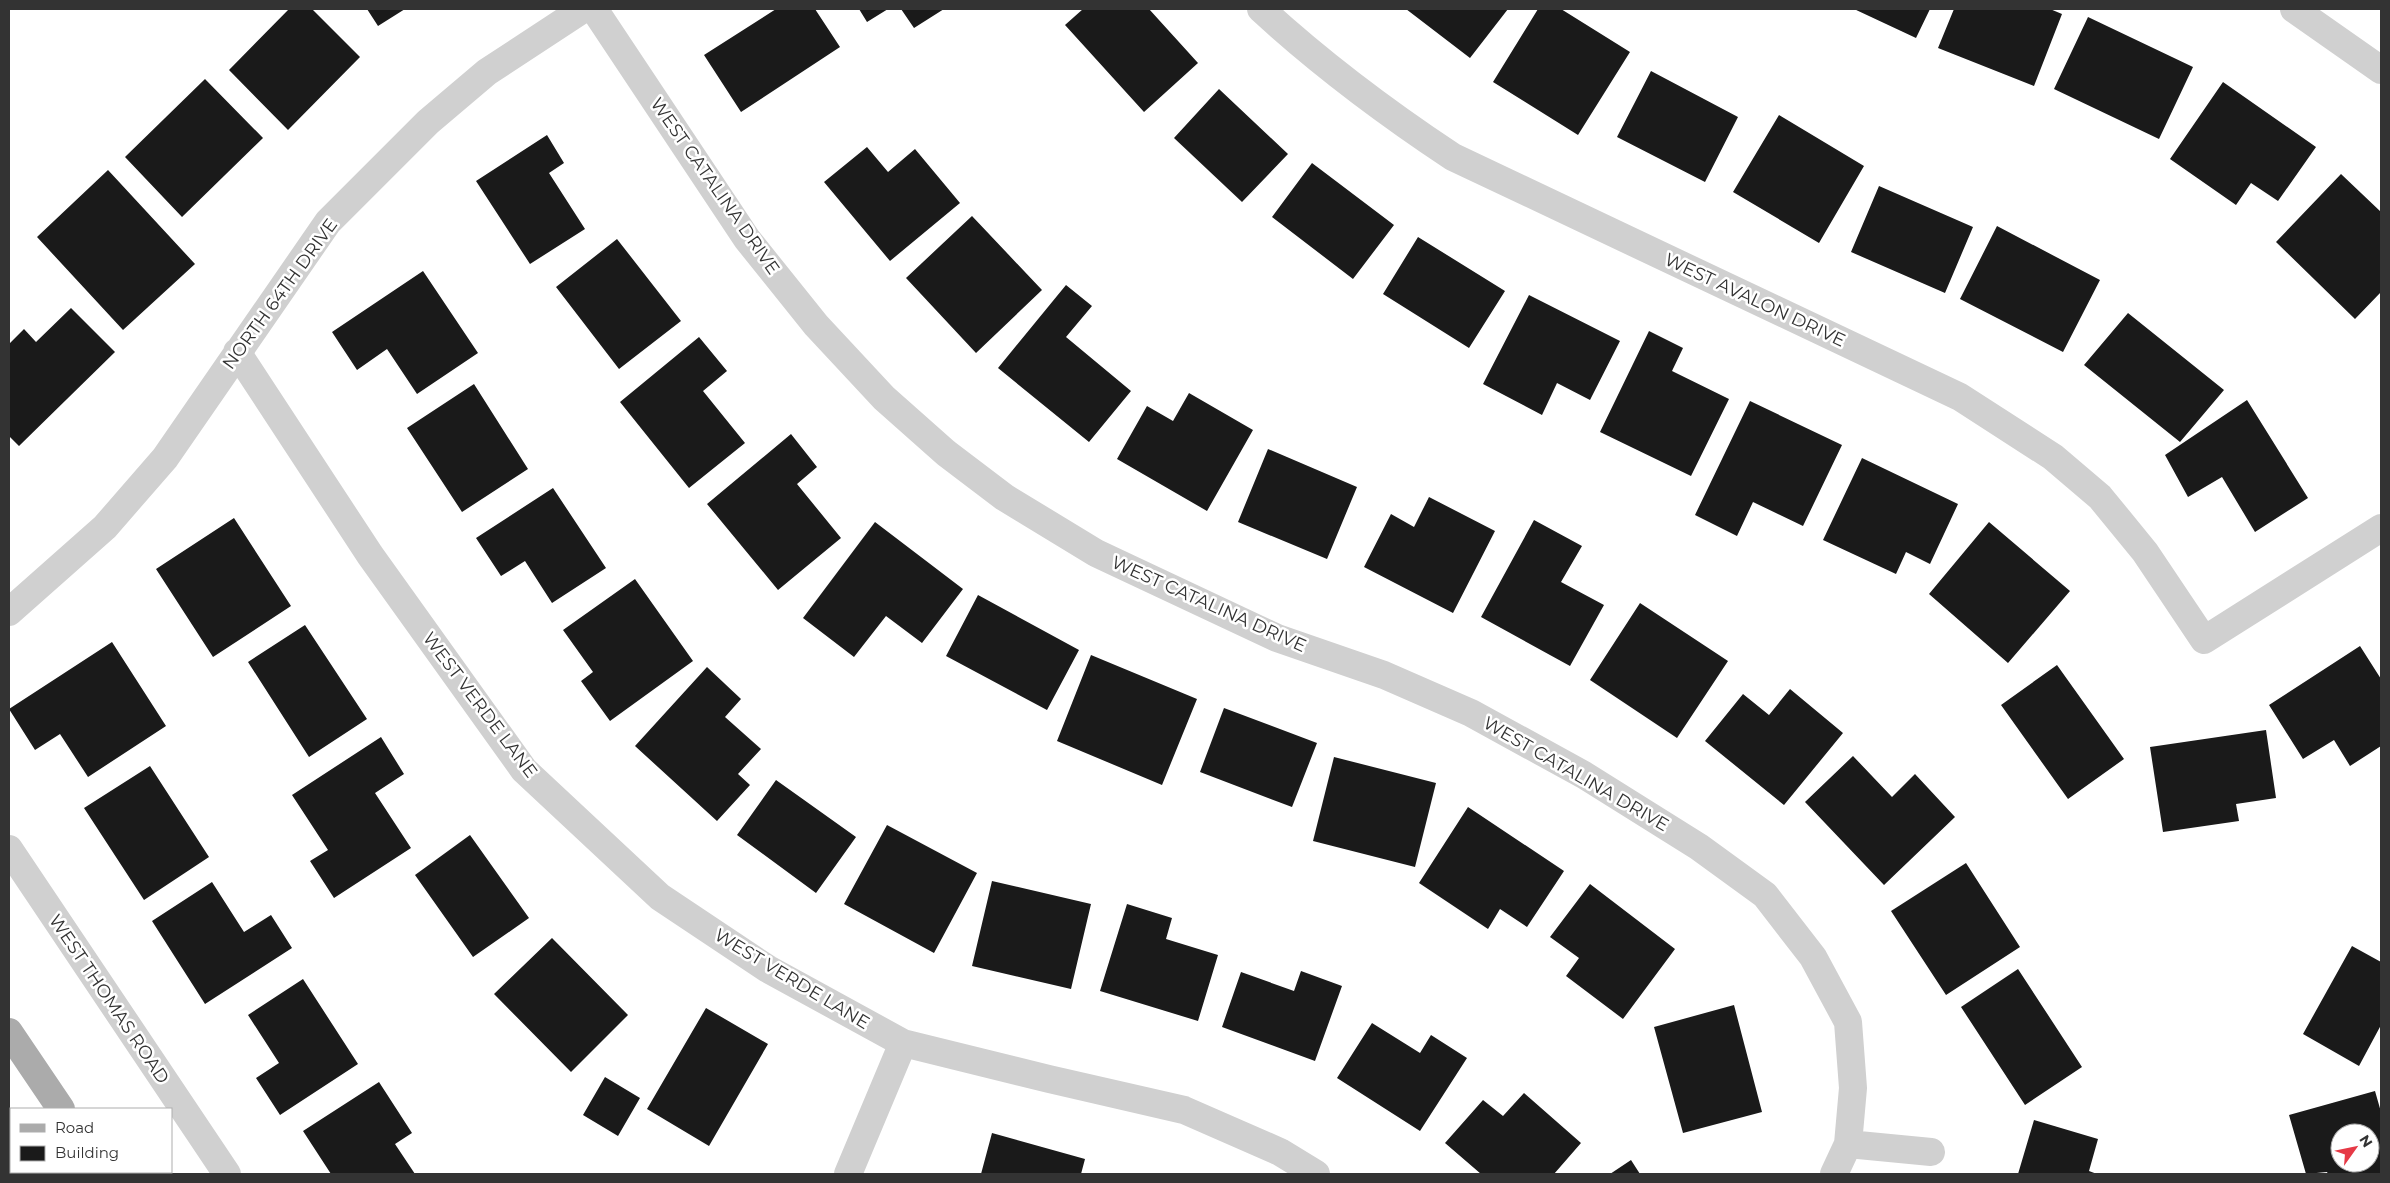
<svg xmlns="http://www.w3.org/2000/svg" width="2390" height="1183" viewBox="0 0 2390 1183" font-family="Montserrat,sans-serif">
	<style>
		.building { fill: #1a1a1a; fill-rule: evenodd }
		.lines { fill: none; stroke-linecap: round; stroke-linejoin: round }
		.minor { stroke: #d0d0d0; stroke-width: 28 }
		.major { stroke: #ababab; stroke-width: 28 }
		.labels { text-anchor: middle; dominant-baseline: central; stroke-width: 5; stroke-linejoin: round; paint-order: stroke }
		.street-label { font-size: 18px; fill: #333; stroke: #fff }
	</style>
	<rect width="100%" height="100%" fill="#fff"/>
	<path class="building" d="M 289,9 L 312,9 L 360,57 L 288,130 L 229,70 Z
		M 367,9 L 405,9 L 378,26 Z
		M 776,9 L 815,9 L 840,47 L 741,112 L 704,55 Z
		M 859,9 L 888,9 L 867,22 Z
		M 901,9 L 944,9 L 914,28 Z
		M 1083,9 L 1149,9 L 1198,63 L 1144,112 L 1065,25 Z
		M 1406,9 L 1508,9 L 1470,58 Z
		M 1538,9 L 1561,9 L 1630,52 L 1578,135 L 1493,82 Z
		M 1854,9 L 1930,9 L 1916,38 Z
		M 1954,9 L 2050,9 L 2062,14 L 2034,86 L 1938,48 Z
		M 2088,17 L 2193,67 L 2159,139 L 2054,89 Z
		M 1651,71 L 1738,117 L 1705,182 L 1617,137 Z
		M 205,79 L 263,138 L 182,217 L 125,157 Z
		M 2223,82 L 2316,147 L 2278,201 L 2251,183 L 2236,205 L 2170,159 Z
		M 1219,89 L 1288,154 L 1242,202 L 1174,138 Z
		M 1779,115 L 1864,166 L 1819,243 L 1733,192 Z
		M 547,135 L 564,163 L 549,173 L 585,229 L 530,264 L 476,181 Z
		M 867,147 L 888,172 L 915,149 L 960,203 L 890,261 L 824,182 Z
		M 1312,163 L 1394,225 L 1353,279 L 1272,217 Z
		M 108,170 L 195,264 L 123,330 L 37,237 Z
		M 2341,174 L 2381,212 L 2381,292 L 2355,319 L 2276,242 Z
		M 1879,186 L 1973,227 L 1945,293 L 1851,252 Z
		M 972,216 L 1042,290 L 976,353 L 906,278 Z
		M 1997,226 L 2100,280 L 2063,352 L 1960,299 Z
		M 1418,237 L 1505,291 L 1469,348 L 1383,294 Z
		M 617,239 L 681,321 L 619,369 L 556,287 Z
		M 423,271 L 478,353 L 417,394 L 387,349 L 357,370 L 332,332 Z
		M 1066,285 L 1092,306 L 1066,337 L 1131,391 L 1089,442 L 998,368 Z
		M 1529,295 L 1620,341 L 1590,400 L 1557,383 L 1542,415 L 1483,384 Z
		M 71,308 L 115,352 L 19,446 L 9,436 L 9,344 L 24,329 L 36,342 Z
		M 2128,313 L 2224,390 L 2180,442 L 2084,365 Z
		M 1649,331 L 1683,348 L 1672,371 L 1729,399 L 1691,476 L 1600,432 Z
		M 699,337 L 727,371 L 703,391 L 745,443 L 689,488 L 620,402 Z
		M 474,384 L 528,469 L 462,512 L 407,428 Z
		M 1189,393 L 1253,430 L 1207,511 L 1117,459 L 1147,406 L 1173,421 Z
		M 2247,400 L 2308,498 L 2255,532 L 2222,477 L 2188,497 L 2165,455 Z
		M 1750,401 L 1842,445 L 1803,526 L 1753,502 L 1737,536 L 1695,515 Z
		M 791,434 L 817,467 L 797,484 L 841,538 L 778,590 L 707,504 Z
		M 1268,449 L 1357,487 L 1327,559 L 1238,522 Z
		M 1862,458 L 1958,504 L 1930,564 L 1906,552 L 1896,574 L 1823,540 Z
		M 553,488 L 606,568 L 552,603 L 525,561 L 501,576 L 476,538 Z
		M 1429,497 L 1495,531 L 1453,613 L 1364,567 L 1391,514 L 1414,527 Z
		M 234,518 L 291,606 L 213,657 L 156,569 Z
		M 1534,520 L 1582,546 L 1561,582 L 1604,605 L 1570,666 L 1481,617 Z
		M 875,522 L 963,589 L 922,643 L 886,616 L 854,657 L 803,618 Z
		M 1989,522 L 2070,591 L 2008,663 L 1929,594 Z
		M 635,579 L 693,661 L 610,721 L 581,681 L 593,672 L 563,630 Z
		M 978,595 L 1079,650 L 1047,710 L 946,656 Z
		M 1640,603 L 1728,661 L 1677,738 L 1590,680 Z
		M 305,625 L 367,719 L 309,757 L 248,662 Z
		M 112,642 L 166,726 L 88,777 L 60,734 L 35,750 L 9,709 Z
		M 2360,646 L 2381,679 L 2381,746 L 2350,766 L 2334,740 L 2303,759 L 2269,705 Z
		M 1091,655 L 1197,699 L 1162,785 L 1057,741 Z
		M 2057,665 L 2124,759 L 2068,799 L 2001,705 Z
		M 707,667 L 741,699 L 725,717 L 761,749 L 738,774 L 750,785 L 717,821 L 635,746 Z
		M 1790,689 L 1843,733 L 1784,805 L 1705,741 L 1743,694 L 1769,715 Z
		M 1224,708 L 1317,743 L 1292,807 L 1200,772 Z
		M 2266,730 L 2276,798 L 2236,804 L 2239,821 L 2163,832 L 2150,747 Z
		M 381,737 L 404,774 L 375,793 L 411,848 L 334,898 L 310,861 L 328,850 L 292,795 Z
		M 1853,756 L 1892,797 L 1915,774 L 1955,817 L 1884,885 L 1805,802 Z
		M 1334,757 L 1436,783 L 1415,867 L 1313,841 Z
		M 150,766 L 209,857 L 144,900 L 84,808 Z
		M 776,780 L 856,837 L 816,893 L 737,835 Z
		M 1468,807 L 1564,871 L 1527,927 L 1500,909 L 1488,929 L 1419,883 Z
		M 887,825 L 977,873 L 934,953 L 844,904 Z
		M 470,835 L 529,918 L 473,957 L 415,875 Z
		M 1966,863 L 2020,947 L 1946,995 L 1891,911 Z
		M 992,881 L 1091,904 L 1071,989 L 972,966 Z
		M 212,882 L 244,932 L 271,915 L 292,948 L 205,1004 L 152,921 Z
		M 1590,884 L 1675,949 L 1623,1019 L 1566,976 L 1579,958 L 1550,937 Z
		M 1127,904 L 1172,918 L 1166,939 L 1218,955 L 1198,1021 L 1100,991 Z
		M 552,938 L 628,1015 L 571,1072 L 494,994 Z
		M 2352,946 L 2381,962 L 2381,1025 L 2359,1066 L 2303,1034 Z
		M 2018,969 L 2082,1067 L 2025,1105 L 1961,1007 Z
		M 1301,971 L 1342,986 L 1315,1061 L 1222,1027 L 1241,972 L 1294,991 Z
		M 303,979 L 358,1064 L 280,1115 L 256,1078 L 279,1063 L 248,1015 Z
		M 1734,1005 L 1762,1112 L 1683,1133 L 1654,1027 Z
		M 706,1008 L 768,1044 L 709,1146 L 647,1109 Z
		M 1372,1023 L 1420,1053 L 1431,1035 L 1467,1058 L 1420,1131 L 1337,1078 Z
		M 605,1077 L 640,1098 L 618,1136 L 583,1115 Z
		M 379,1082 L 412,1133 L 395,1144 L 415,1174 L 331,1174 L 303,1131 Z
		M 2375,1091 L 2381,1112 L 2381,1174 L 2328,1174 L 2327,1172 L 2306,1174 L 2289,1115 ZM 2340,1133 L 2370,1133 L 2370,1163 L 2340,1163 Z
		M 1524,1093 L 1581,1143 L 1554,1174 L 1481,1174 L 1445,1143 L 1483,1100 L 1503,1116 Z
		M 2034,1120 L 2098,1139 L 2089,1171 L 2097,1174 L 2018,1174 Z
		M 992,1133 L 1085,1159 L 1081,1174 L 981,1174 Z
		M 1631,1160 L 1640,1174 L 1610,1174 Z"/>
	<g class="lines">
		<path class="minor" d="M 594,9 L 747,239 L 816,325 L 884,398 L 946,453 L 1004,497 L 1096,553 L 1277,638 L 1384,675 L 1471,713 L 1584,775 L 1699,847 L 1765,895 L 1813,957 L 1848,1022 L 1853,1088 L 1848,1144 L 1834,1174
			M 1261,9 C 1321,64 1385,112 1453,157 L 1960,397 L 2053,457 L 2100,497 L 2145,552 L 2204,640 L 2381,528
			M 2294,9 L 2381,70
			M 237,352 L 370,555 L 524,770 L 660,897 L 768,969 L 903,1043 L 1049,1079 L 1184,1110 L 1280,1152 L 1316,1174
			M 9,612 L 105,527 L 165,458 L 328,222 L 428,122 L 487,72 L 583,9
			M 9,849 L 227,1174
			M 1848,1144 L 1931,1152
			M 848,1174 L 903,1043"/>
		<path class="major" d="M 9,1032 L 61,1109
			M 103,1172 L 104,1174"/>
	</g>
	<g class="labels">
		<g class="street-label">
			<text transform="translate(715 186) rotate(55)">WEST CATALINA DRIVE</text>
			<text transform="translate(280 294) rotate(-54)">NORTH 64TH DRIVE</text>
			<text transform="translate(1755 300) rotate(25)">WEST AVALON DRIVE</text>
			<text transform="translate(1209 604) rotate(24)">WEST CATALINA DRIVE</text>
			<text transform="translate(480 705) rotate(53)">WEST VERDE LANE</text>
			<text transform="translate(1576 774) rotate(30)">WEST CATALINA DRIVE</text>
			<text transform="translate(792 979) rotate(31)">WEST VERDE LANE</text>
			<text transform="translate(109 999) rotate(56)">WEST THOMAS ROAD</text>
		</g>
	</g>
	<rect width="2390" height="1183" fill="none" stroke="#333333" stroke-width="20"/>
	<rect x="10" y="1108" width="162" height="65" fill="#ffffff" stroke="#adadad"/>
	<rect x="20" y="1124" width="25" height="8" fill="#ababab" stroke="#adadad"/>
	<text x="55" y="1133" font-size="15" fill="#333333">Road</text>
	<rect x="20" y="1146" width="25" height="15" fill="#1a1a1a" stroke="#adadad"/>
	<text x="55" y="1158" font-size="15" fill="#333333">Building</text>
	<g transform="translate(2355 1148) rotate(57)"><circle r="24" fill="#ffffff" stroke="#adadad"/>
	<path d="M0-4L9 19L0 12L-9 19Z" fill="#e63946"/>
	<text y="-8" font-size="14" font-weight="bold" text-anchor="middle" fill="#333333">N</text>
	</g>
</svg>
